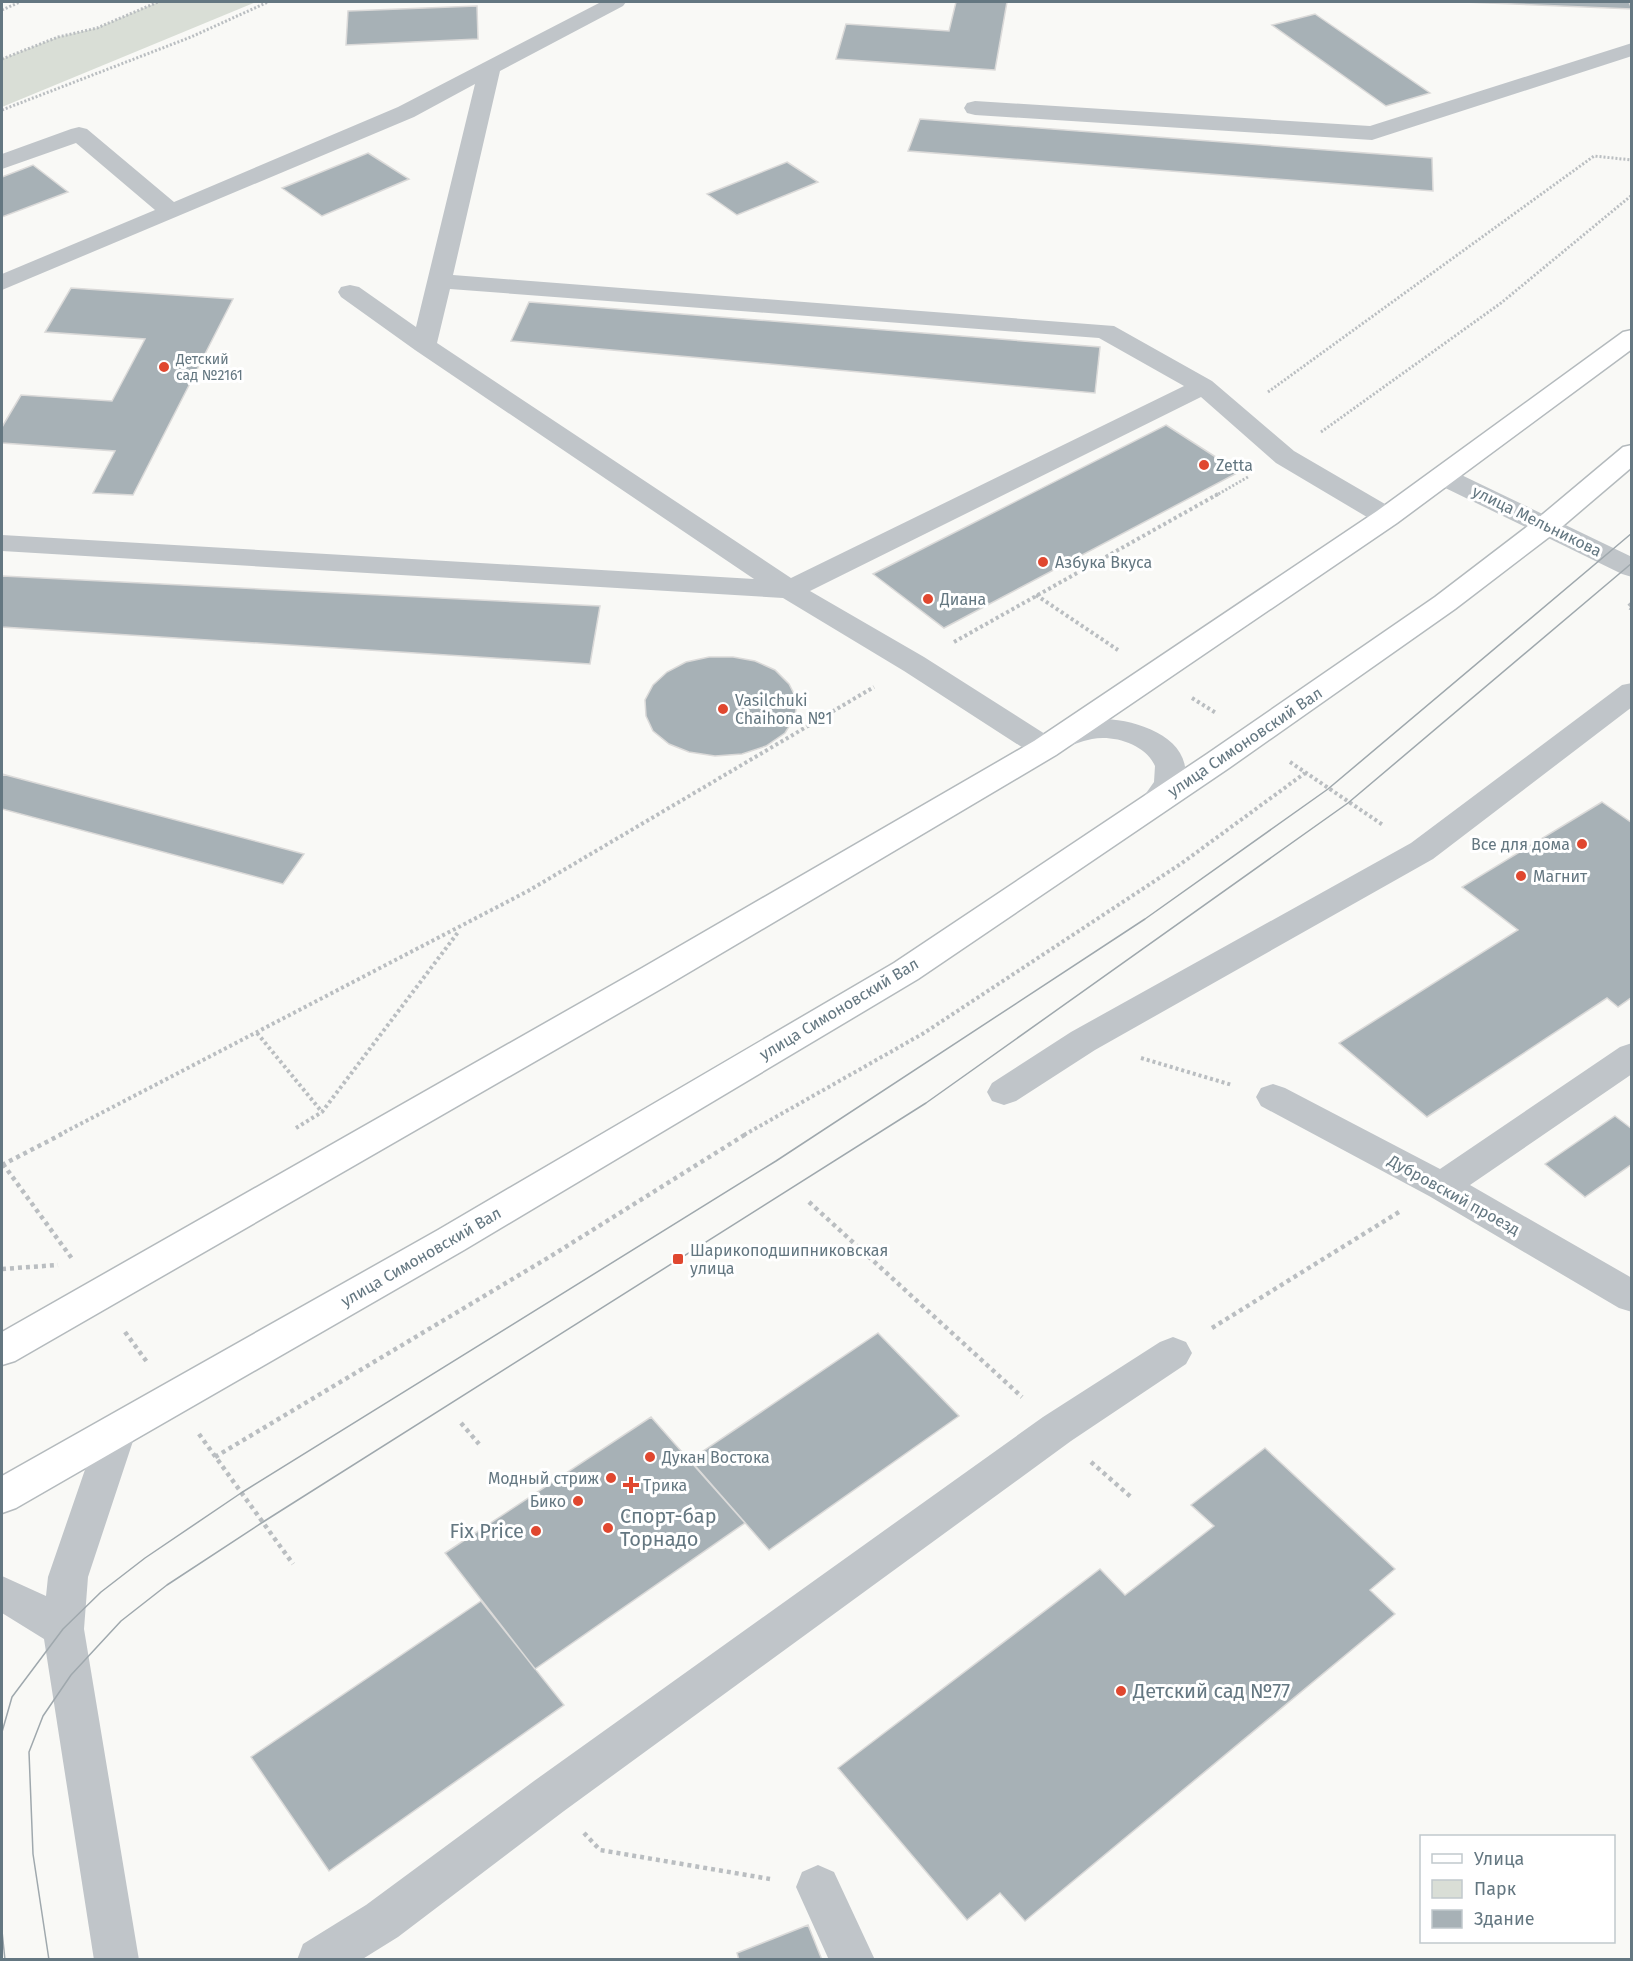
<svg xmlns="http://www.w3.org/2000/svg" width="1633" height="1961" viewBox="0 0 1633 1961" font-family="'Fira Sans',sans-serif">
	<style>
		.green { fill: #d9ded6 }
		.building { fill: #a7b1b6; stroke: #dbdad9; stroke-width: 1.5 }
		.lines { fill: none; stroke-linecap: round; stroke-linejoin: round }
		.major-casing { stroke: #b4babd; stroke-width: 3 }
		.path-far2 { stroke: #babec1; stroke-width: 3; stroke-dasharray: 2 2; stroke-linecap: butt }
		.path-far1 { stroke: #babec1; stroke-width: 4; stroke-dasharray: 3 3; stroke-linecap: butt }
		.path { stroke: #babec1; stroke-width: 4.5; stroke-dasharray: 4 4; stroke-linecap: butt }
		.minor { fill: #c0c5c9; fill-rule: evenodd }
		.major { fill: #fff; fill-rule: evenodd }
		.tram { stroke: #9fa8ad; stroke-width: 1.5 }
		.poi-dot { fill: #e0472f; stroke: #fff; stroke-width: 2 }
		.labels { text-anchor: middle; dominant-baseline: central; stroke-width: 6; stroke-linejoin: round; paint-order: stroke }
		.far-poi-label { font-size: 14px; fill: #647781; stroke: #fff; text-anchor: start }
		.poi-label { font-size: 16px; fill: #647781; stroke: #fff; text-anchor: start }
		.street-label { font-size: 16px; fill: #647781; stroke: #fff }
		.near-poi-label { font-size: 20px; fill: #647781; stroke: #fff; text-anchor: start }
	</style>
	<rect width="100%" height="100%" fill="#f9f9f6"/>
	<path class="green" d="M 158,2 L 256,2 L 2,107 L 2,59 L 58,37 L 97,28 Z"/>
	<path class="building" d="M 956,2 L 1007,2 L 995,70 L 836,59 L 846,24 L 949,31 Z
		M 1463,2 L 1629,2 L 1632,9 Z
		M 477,6 L 478,39 L 346,45 L 348,11 Z
		M 1315,14 L 1430,93 L 1386,106 L 1272,25 Z
		M 920,119 L 1432,158 L 1433,191 L 908,151 Z
		M 368,153 L 409,179 L 322,216 L 282,188 Z
		M 787,162 L 818,182 L 737,215 L 707,194 Z
		M 33,165 L 68,192 L 2,217 L 2,177 Z
		M 71,288 L 233,299 L 133,495 L 93,493 L 115,451 L 2,443 L 2,427 L 21,395 L 112,401 L 145,339 L 45,332 Z
		M 529,302 L 1100,347 L 1095,393 L 511,341 Z
		M 1166,425 L 1239,472 L 944,628 L 873,574 Z
		M 2,576 L 600,606 L 590,664 L 2,627 Z
		M 709,657 L 733,657 L 755,661 L 775,670 L 789,684 L 797,700 L 795,717 L 785,733 L 766,746 L 742,754 L 715,756 L 689,752 L 669,744 L 653,731 L 646,716 L 645,700 L 653,685 L 667,672 L 686,662 Z
		M 2,774 L 304,854 L 283,884 L 2,809 Z
		M 1602,802 L 1632,823 L 1632,997 L 1618,1007 L 1607,998 L 1427,1117 L 1339,1043 L 1518,930 L 1462,887 Z
		M 1615,1116 L 1632,1129 L 1632,1164 L 1585,1197 L 1545,1164 Z
		M 878,1333 L 959,1416 L 769,1550 L 690,1460 Z
		M 651,1417 L 745,1523 L 535,1669 L 445,1553 Z
		M 1265,1448 L 1395,1569 L 1370,1590 L 1395,1614 L 1025,1921 L 1000,1893 L 967,1920 L 838,1768 L 1100,1569 L 1125,1595 L 1214,1526 L 1191,1505 Z
		M 481,1601 L 564,1705 L 329,1871 L 251,1757 Z
		M 808,1925 L 822,1960 L 739,1960 L 737,1953 Z"/>
	<g class="lines">
		<g class="major-casing">
			<path id="major" d="M 1632,330 L 1632,349 L 1397,523 L 1056,755 L 666,986 L 15,1361 L 2,1365 L 2,1332 L 642,968 L 1034,741 L 1377,511 L 1623,332 Z
				M 1632,445 L 1632,467 L 1557,531 L 1455,609 L 1229,768 L 918,979 L 464,1250 L 16,1508 L 2,1513 L 2,1476 L 438,1230 L 894,963 L 1207,754 L 1435,597 L 1537,519 L 1623,447 Z"/>
		</g>
		<path class="path-far2" d="M 2,10 L 20,2
			M 2,59 L 58,37 L 97,28 L 158,2
			M 2,110 L 191,37 L 268,2
			M 1268,392 L 1594,156 L 1632,160
			M 1321,432 L 1501,303 L 1632,195
			M 1215,496 L 1248,477"/>
		<path class="path-far1" d="M 1036,595 L 1118,650
			M 1631,604 L 1628,607 L 1632,609
			M 954,642 L 1218,494
			M 1192,698 L 1216,713
			M 1290,762 L 1383,825
			M 257,1033 L 322,1112
			M 1141,1058 L 1232,1085
			M 296,1128 L 322,1112 L 459,931
			M 59,1135 L 528,891 L 874,687
			M 744,1135 L 924,1033 L 1182,863 L 1305,773"/>
		<path class="path" d="M 3,1164 L 73,1260
			M 2,1165 L 62,1134
			M 809,1202 L 1022,1397
			M 2,1269 L 58,1265
			M 1212,1328 L 1399,1212
			M 125,1332 L 147,1362
			M 461,1423 L 479,1444
			M 199,1434 L 293,1564
			M 215,1457 L 551,1256 L 746,1134
			M 1091,1462 L 1131,1497
			M 584,1833 L 600,1850 L 770,1879"/>
		<path class="minor" d="M 601,2 L 626,2 L 623,6 L 500,71 L 453,275 L 1114,326 L 1212,381 L 1294,451 L 1397,511 L 1401,517 L 1397,523 L 1387,525 L 1377,523 L 1276,463 L 1201,397 L 810,591 L 924,657 L 1045,734 C 1058,727 1079,720 1094,719 C 1128,717 1191,734 1185,778 C 1184,791 1170,803 1163,813 L 1152,817 L 1141,813 L 1137,806 L 1154,782 L 1155,766 C 1145,744 1114,735 1092,739 C 1081,741 1070,746 1059,749 L 1056,755 L 1045,758 L 1034,755 L 904,671 L 783,598 L 2,551 L 2,535 L 754,579 L 415,350 L 341,297 L 338,292 L 341,287 L 350,285 L 359,287 L 416,327 L 475,84 L 414,117 L 2,290 L 2,274 L 155,210 L 76,143 L 2,169 L 2,154 L 71,129 L 79,127 L 87,129 L 174,202 L 398,107 ZM 450,289 L 1099,338 L 1184,386 L 791,578 L 437,343 Z
			M 1632,43 L 1632,56 L 1372,140 L 975,115 L 967,113 L 964,108 L 967,103 L 975,101 L 1370,126 Z
			M 1442,468 L 1451,470 L 1632,557 L 1632,577 L 1622,574 L 1433,482 L 1429,476 L 1433,470 Z
			M 1632,683 L 1632,707 L 1433,859 L 1095,1050 L 1016,1101 L 1004,1105 L 992,1101 L 987,1092 L 992,1083 L 1071,1032 L 1411,843 L 1622,685 Z
			M 1632,1043 L 1632,1074 L 1470,1185 L 1632,1278 L 1632,1312 L 1619,1308 L 1429,1196 L 1261,1106 L 1256,1097 L 1261,1088 L 1273,1084 L 1285,1088 L 1440,1169 L 1620,1047 Z
			M 1173,1337 L 1186,1342 L 1192,1353 L 1186,1364 L 1071,1441 L 564,1811 L 398,1937 L 361,1960 L 297,1960 L 303,1944 L 366,1905 L 534,1781 L 1043,1417 L 1160,1342 Z
			M 117,1416 L 131,1420 L 136,1432 L 88,1577 L 84,1629 L 139,1960 L 94,1960 L 44,1639 L 2,1613 L 2,1576 L 46,1596 L 48,1577 L 98,1432 L 103,1420 Z
			M 818,1865 L 834,1872 L 875,1960 L 829,1960 L 796,1887 L 802,1872 Z"/>
		<use href="#major" class="major"/>
		<path class="tram" d="M 2,1732 L 12,1697 L 63,1629 L 101,1592 L 145,1558 L 241,1493 L 776,1161 L 1145,919 L 1328,789 L 1632,533
			M 2,1931 L 5,1960
			M 49,1960 L 33,1854 L 29,1752 L 43,1716 L 71,1675 L 121,1621 L 167,1585 L 263,1522 L 926,1103 L 1348,803 L 1632,563"/>
	</g>
	<g class="poi-dot">
		<circle cx="164" cy="367" r="6"/>
		<circle cx="1204" cy="465" r="6"/>
		<circle cx="1043" cy="562" r="6"/>
		<circle cx="928" cy="599" r="6"/>
		<circle cx="723" cy="709" r="6"/>
		<circle cx="1582" cy="844" r="6"/>
		<circle cx="1521" cy="876" r="6"/>
		<rect x="672" y="1253" width="12" height="12" rx="3"/>
		<circle cx="650" cy="1457" r="6"/>
		<circle cx="611" cy="1478" r="6"/>
		<path d="M628 1476h6v6h6v6h-6v6h-6v-6h-6v-6h6z"/>
		<circle cx="578" cy="1501" r="6"/>
		<circle cx="608" cy="1528" r="6"/>
		<circle cx="536" cy="1531" r="6"/>
		<circle cx="1121" cy="1691" r="6"/>
	</g>
	<g class="labels">
		<g class="far-poi-label">
			<text x="176" y="359">Детский<tspan x="176" dy="16">сад №2161</tspan></text>
		</g>
		<g class="poi-label">
			<text x="1216" y="465">Zetta</text>
			<text x="1055" y="562">Азбука Вкуса</text>
			<text x="940" y="599">Диана</text>
			<text x="735" y="700">Vasilchuki<tspan x="735" dy="18">Chaihona №1</tspan></text>
			<text x="1570" y="844" text-anchor="end">Все для дома</text>
			<text x="1533" y="876">Магнит</text>
			<text x="690" y="1250">Шарикоподшипниковская<tspan x="690" dy="18">улица</tspan></text>
			<text x="662" y="1457">Дукан Востока</text>
			<text x="599" y="1478" text-anchor="end">Модный стриж</text>
			<text x="643" y="1485">Трика</text>
			<text x="566" y="1501" text-anchor="end">Бико</text>
		</g>
		<g class="street-label">
			<text transform="translate(1537 521) rotate(26)">улица Мельникова</text>
			<text transform="translate(1245 742) rotate(-34)">улица Симоновский Вал</text>
			<text transform="translate(839 1009) rotate(-31)">улица Симоновский Вал</text>
			<text transform="translate(1454 1195) rotate(29)">Дубровский проезд</text>
			<text transform="translate(421 1257) rotate(-30)">улица Симоновский Вал</text>
		</g>
		<g class="near-poi-label">
			<text x="620" y="1516">Спорт-бар<tspan x="620" dy="23">Торнадо</tspan></text>
			<text x="524" y="1531" text-anchor="end">Fix Price</text>
			<text x="1133" y="1691">Детский сад №77</text>
		</g>
	</g>
	<rect width="1633" height="1961" fill="none" stroke="#647781" stroke-width="6"/>
	<rect x="1420" y="1835" width="195" height="108" fill="#ffffff" stroke="#c1c9cd" stroke-width="1.5"/>
	<rect x="1432" y="1854" width="30" height="9" fill="#ffffff" stroke="#c1c9cd" stroke-width="1.5"/>
	<text x="1474" y="1865" font-size="18" fill="#647781">Улица</text>
	<rect x="1432" y="1880" width="30" height="18" fill="#d9ded6" stroke="#c1c9cd" stroke-width="1.5"/>
	<text x="1474" y="1895" font-size="18" fill="#647781">Парк</text>
	<rect x="1432" y="1910" width="30" height="18" fill="#a7b1b6" stroke="#c1c9cd" stroke-width="1.5"/>
	<text x="1474" y="1925" font-size="18" fill="#647781">Здание</text>
</svg>
